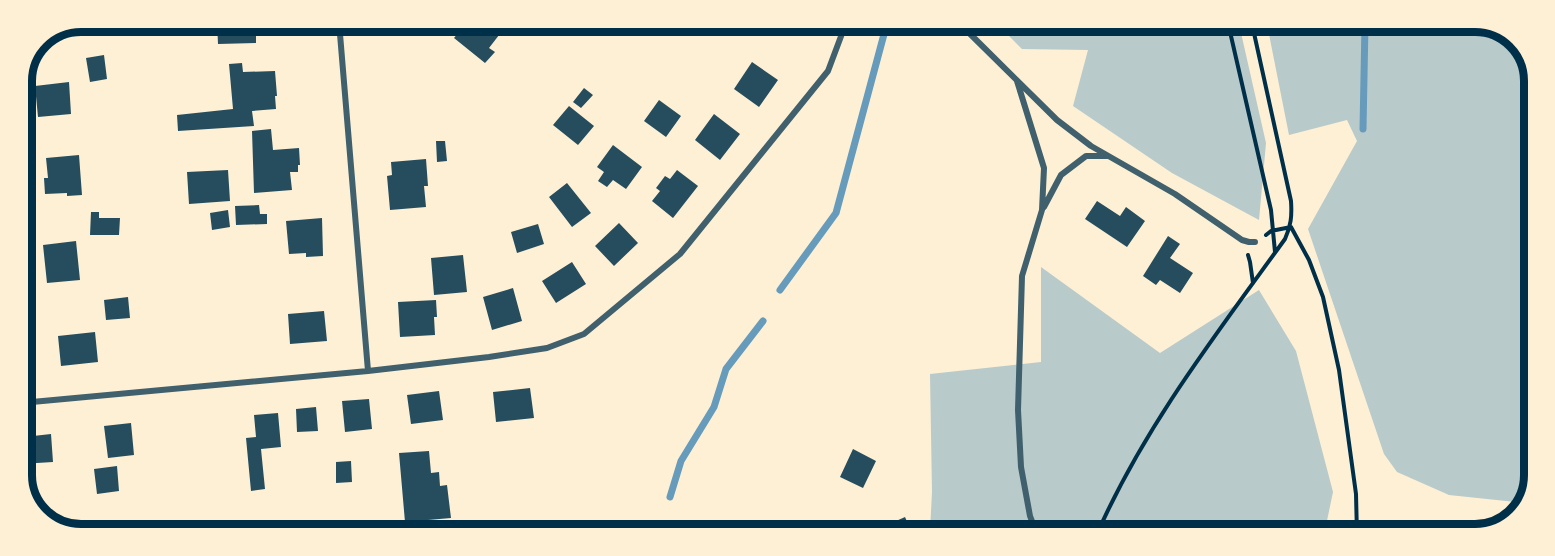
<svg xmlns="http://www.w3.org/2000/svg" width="1555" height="556" viewBox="0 0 1555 556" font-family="Lora,serif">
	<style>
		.green { fill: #b9caca }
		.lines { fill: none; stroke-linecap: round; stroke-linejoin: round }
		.stream { stroke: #669bbc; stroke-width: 7 }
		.building { fill: #264d5e }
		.path { stroke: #003049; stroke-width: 4 }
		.minor { stroke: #3f606c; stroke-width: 6 }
		.rim { fill: none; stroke: #003049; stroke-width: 8 }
	</style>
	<rect width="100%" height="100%" fill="#fdf0d5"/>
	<path class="green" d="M 996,23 L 1239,24 L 1266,143 L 1259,220 L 1172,173 L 1073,106 L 1088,50 L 1022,49 Z
		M 1267,24 L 1493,24 L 1521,44 L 1534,77 L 1531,494 L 1525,503 L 1449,495 L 1397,472 L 1384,454 L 1308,229 L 1357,141 L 1347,120 L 1289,135 Z
		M 1041,267 L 1160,353 L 1259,290 L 1296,351 L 1333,492 L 1324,535 L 927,534 L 930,531 L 932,492 L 930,374 L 1041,362 Z"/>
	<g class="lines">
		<path class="stream" d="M 1440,24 L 1503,31
			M 1363,129 L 1365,24
			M 780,290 L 836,213 L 887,23
			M 670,497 L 681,461 L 714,407 L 726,369 L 763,321"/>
	</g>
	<path class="building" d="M 217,21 L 235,21 L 235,31 L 256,30 L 256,43 L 218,44 Z
		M 467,22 L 501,22 L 506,26 L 489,48 L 495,52 L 485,63 L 454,38 Z
		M 638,22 L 650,22 L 646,29 L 638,24 Z
		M 764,22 L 781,23 L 788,23 L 780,34 Z
		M 104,55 L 107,79 L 90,82 L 86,58 Z
		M 752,62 L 778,80 L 759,107 L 734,89 Z
		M 242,63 L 243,72 L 275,71 L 277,96 L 275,96 L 276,109 L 252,111 L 254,126 L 178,131 L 177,115 L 233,109 L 229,64 Z
		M 69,82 L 71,114 L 38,117 L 35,86 Z
		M 584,88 L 593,95 L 581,108 L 573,102 Z
		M 659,100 L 681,116 L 666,137 L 644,121 Z
		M 569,106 L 594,126 L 578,145 L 553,125 Z
		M 714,114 L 740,134 L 720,160 L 695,140 Z
		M 271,129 L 273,150 L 299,148 L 300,165 L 298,165 L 298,172 L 290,172 L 292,190 L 254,193 L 252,131 Z
		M 436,141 L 445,141 L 447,161 L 437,162 Z
		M 613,145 L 642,167 L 626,189 L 613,180 L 607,187 L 598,181 L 604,172 L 597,167 Z
		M 79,155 L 82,195 L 67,196 L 67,193 L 45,194 L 44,178 L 48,178 L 46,158 Z
		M 426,159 L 428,186 L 424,186 L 426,207 L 390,210 L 387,176 L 392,175 L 391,162 Z
		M 228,170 L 230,201 L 189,204 L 187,172 Z
		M 677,170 L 698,186 L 673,218 L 652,201 L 660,191 L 656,188 L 665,176 L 670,179 Z
		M 567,183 L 591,213 L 572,227 L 549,197 Z
		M 1097,201 L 1120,216 L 1126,207 L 1145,221 L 1127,247 L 1085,219 Z
		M 259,205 L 260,214 L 267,214 L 267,224 L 236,225 L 235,206 Z
		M 228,210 L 230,227 L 212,230 L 210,213 Z
		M 91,212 L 99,212 L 99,218 L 120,218 L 119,235 L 90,235 Z
		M 322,218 L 323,256 L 306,257 L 306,253 L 289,254 L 286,221 Z
		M 619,223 L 638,243 L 614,266 L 595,246 Z
		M 538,224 L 544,244 L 517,253 L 511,232 Z
		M 1168,236 L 1180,244 L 1170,258 L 1193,273 L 1180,293 L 1160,280 L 1156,285 L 1143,276 Z
		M 76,241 L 80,280 L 47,283 L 43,245 Z
		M 463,255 L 467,292 L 434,295 L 431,258 Z
		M 572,262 L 586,284 L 556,303 L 542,281 Z
		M 513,288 L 522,321 L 492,330 L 483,297 Z
		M 128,297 L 130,318 L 106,320 L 104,300 Z
		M 436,300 L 437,317 L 434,317 L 435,335 L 400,337 L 398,302 Z
		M 324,311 L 327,341 L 290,344 L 288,314 Z
		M 95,332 L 98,362 L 61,366 L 58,336 Z
		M 530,388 L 534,418 L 496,422 L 493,392 Z
		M 439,391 L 443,420 L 411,424 L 407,395 Z
		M 369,399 L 372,429 L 345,432 L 342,401 Z
		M 316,407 L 318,431 L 297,432 L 296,409 Z
		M 278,413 L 281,447 L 261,449 L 265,489 L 251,491 L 246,438 L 256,437 L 254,415 Z
		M 131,423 L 134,455 L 108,458 L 104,426 Z
		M 51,434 L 53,462 L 21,464 L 21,441 L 24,441 L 24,437 Z
		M 853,449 L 876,461 L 863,488 L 840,477 Z
		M 429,451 L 431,473 L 439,472 L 440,486 L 447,485 L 451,518 L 405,522 L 399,453 Z
		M 351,461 L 352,482 L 336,483 L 336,462 Z
		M 117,466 L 119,491 L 97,494 L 94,469 Z
		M 905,517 L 909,526 L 918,522 L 923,534 L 867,534 Z"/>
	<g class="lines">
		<path class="path" d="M 1228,23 L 1271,210 L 1275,252
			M 1266,235 L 1271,231 L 1291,227 L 1309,260 L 1323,297 L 1339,370 L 1356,494 L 1357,535
			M 1248,255 L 1250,262 L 1253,283
			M 1097,534 C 1144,427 1217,333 1285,239 C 1291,226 1292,216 1291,201 L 1252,24"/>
		<path class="minor" d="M 339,22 L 368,371
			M 959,23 L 1057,120 L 1091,146 L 1175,194 L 1242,240 L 1249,242 L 1255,242
			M 1017,81 L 1044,168 L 1042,210 L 1022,276 L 1018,410 L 1021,467 L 1030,516 L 1037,534
			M 1044,207 L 1061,175 L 1086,156 L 1107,156
			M 21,323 L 28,402
			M 21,403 L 368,371 L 489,357 L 547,348 L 584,334 L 680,254 L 828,71 L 846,23"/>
	</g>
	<path d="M0 0H1555V556H0ZM81 32H1475A49 49 0 0 1 1524 81V475A49 49 0 0 1 1475 524H81A49 49 0 0 1 32 475V81A49 49 0 0 1 81 32Z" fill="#fdf0d5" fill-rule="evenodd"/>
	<path class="rim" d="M81 32H1475A49 49 0 0 1 1524 81V475A49 49 0 0 1 1475 524H81A49 49 0 0 1 32 475V81A49 49 0 0 1 81 32Z"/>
</svg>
